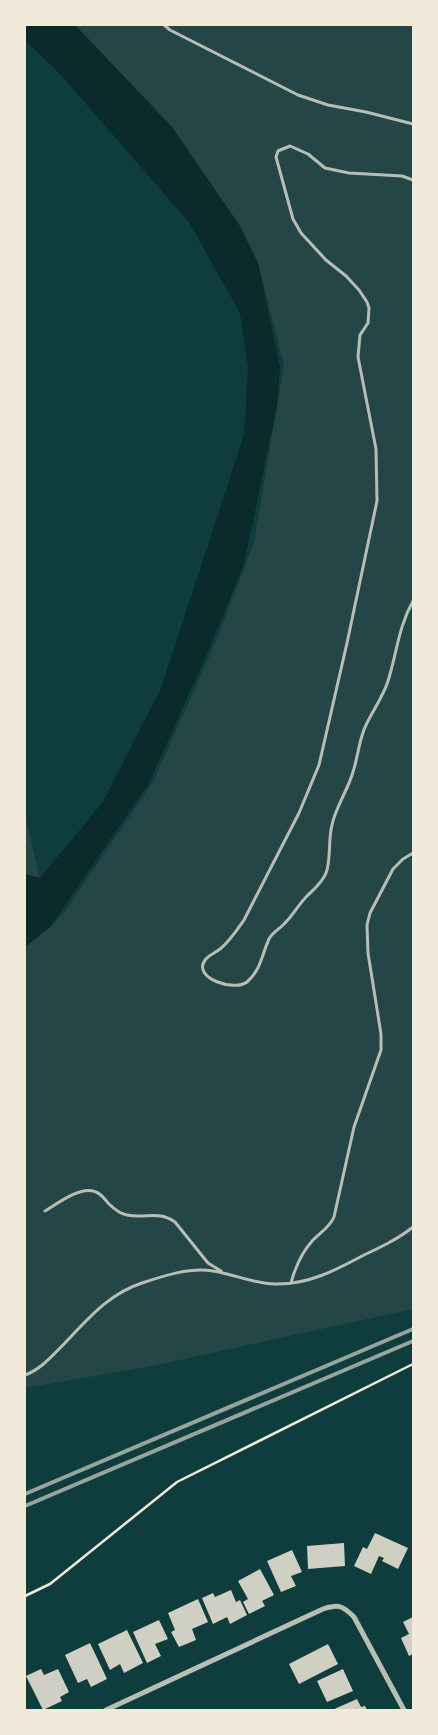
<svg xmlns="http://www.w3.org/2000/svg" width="438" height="1735" viewBox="0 0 438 1735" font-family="Lato,sans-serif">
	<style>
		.green { fill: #244646 }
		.water { fill: #0a2a2b }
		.building { fill: #cfcfc3 }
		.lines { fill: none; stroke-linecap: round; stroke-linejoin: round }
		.path { stroke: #f1e9da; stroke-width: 2.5 }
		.service { stroke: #b8beb3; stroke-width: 3 }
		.minor { stroke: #b8beb3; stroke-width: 5 }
		.rail { stroke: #97a49c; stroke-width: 4 }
	</style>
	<rect width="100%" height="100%" fill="#0f3d3e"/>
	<path class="green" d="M 75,25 L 413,25 L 413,1309 L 152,1366 L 25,1388 L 25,947 L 51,926 L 64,913 L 153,782 L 214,646 L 254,543 L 284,365 L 258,263 L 172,127 Z
		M 25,815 L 40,879 L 25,874 Z"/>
	<path class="water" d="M 25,25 L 75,25 L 172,127 L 240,226 L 258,263 L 280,367 L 277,406 L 244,564 L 210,647 L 149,783 L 51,926 L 25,947 L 25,874 L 40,878 L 103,802 L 161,688 L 244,435 L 248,368 L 240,313 L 189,222 L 59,73 L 25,40 Z"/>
	<path class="building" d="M 375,1533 L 408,1548 L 398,1569 L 382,1561 L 384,1558 L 379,1556 L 371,1574 L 354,1566 L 363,1547 L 367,1549 Z
		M 344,1543 L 345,1566 L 308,1569 L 307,1546 Z
		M 292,1550 L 302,1572 L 291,1576 L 296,1586 L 281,1592 L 267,1561 Z
		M 260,1569 L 274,1595 L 262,1601 L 265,1606 L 249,1614 L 243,1602 L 248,1599 L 238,1581 Z
		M 231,1590 L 236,1602 L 240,1600 L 247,1615 L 230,1624 L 227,1617 L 213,1624 L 202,1598 L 213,1593 L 215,1597 Z
		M 198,1599 L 208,1622 L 192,1629 L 196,1640 L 179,1647 L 171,1632 L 175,1630 L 168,1613 Z
		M 413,1617 L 413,1654 L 409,1656 L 401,1638 L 409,1634 L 403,1622 Z
		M 159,1620 L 168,1639 L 155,1644 L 161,1656 L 147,1663 L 133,1632 Z
		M 127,1630 L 143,1663 L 124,1673 L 120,1664 L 110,1670 L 98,1644 Z
		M 90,1643 L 107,1679 L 91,1687 L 87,1679 L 78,1683 L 65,1655 Z
		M 328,1644 L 338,1664 L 299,1684 L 289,1664 Z
		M 41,1669 L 44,1675 L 58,1669 L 69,1692 L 60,1697 L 62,1701 L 43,1710 L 26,1676 Z
		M 343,1669 L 353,1691 L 327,1702 L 317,1681 Z
		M 357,1699 L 361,1707 L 365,1706 L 367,1710 L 332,1710 Z"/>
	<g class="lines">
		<path class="path" d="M 25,1596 L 50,1584 L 177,1482 L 413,1364"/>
		<path class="service" d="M 164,25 L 170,30 L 298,95 L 328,105 L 366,112 L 413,124
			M 413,180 L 402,176 L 349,173 L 325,168 L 308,154 L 290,146 L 278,151 L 276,157 L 293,219 L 301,233 L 326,260 L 346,276 L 359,290 L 367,302 L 369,308 L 368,323 L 360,335 L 358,357 L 376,449 L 377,501 L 347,643 L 319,765 L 299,813 L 244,920 C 237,930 230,941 220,949 C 215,953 209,955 205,960 C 192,978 234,992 247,982 C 261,970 262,954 269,939 C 272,933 278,930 283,925 C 292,917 298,905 307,896 C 314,889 322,883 326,873 C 331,862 328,840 332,825 C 336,806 348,790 353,772 C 358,757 359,739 366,725 C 373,710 383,697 388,681 C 397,653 398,628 413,601
			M 45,1211 C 57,1204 79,1187 93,1191 C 100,1192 104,1198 108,1203 C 113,1208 120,1214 127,1215 C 145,1219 159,1210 175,1222 L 208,1263 L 221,1271
			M 291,1283 C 295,1268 302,1252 313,1240 C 321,1232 329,1228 334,1217 L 354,1127 L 381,1050 L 381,1034 L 368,953 L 367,925 L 370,913 L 393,869 L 403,859 L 413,853
			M 25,1375 C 40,1370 52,1356 63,1345 C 87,1320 108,1294 142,1283 C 163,1276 190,1267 213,1271 C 234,1274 254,1284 275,1284 C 308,1285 336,1270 364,1255 C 381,1247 398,1239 413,1227"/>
		<path class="minor" d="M 106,1710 L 323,1609 C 338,1604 342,1605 354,1617 L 404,1710"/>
		<path class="rail" d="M 25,1494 L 413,1329
			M 25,1506 L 413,1341"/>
	</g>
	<rect width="438" height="1735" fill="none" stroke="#f1e9da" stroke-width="52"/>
</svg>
